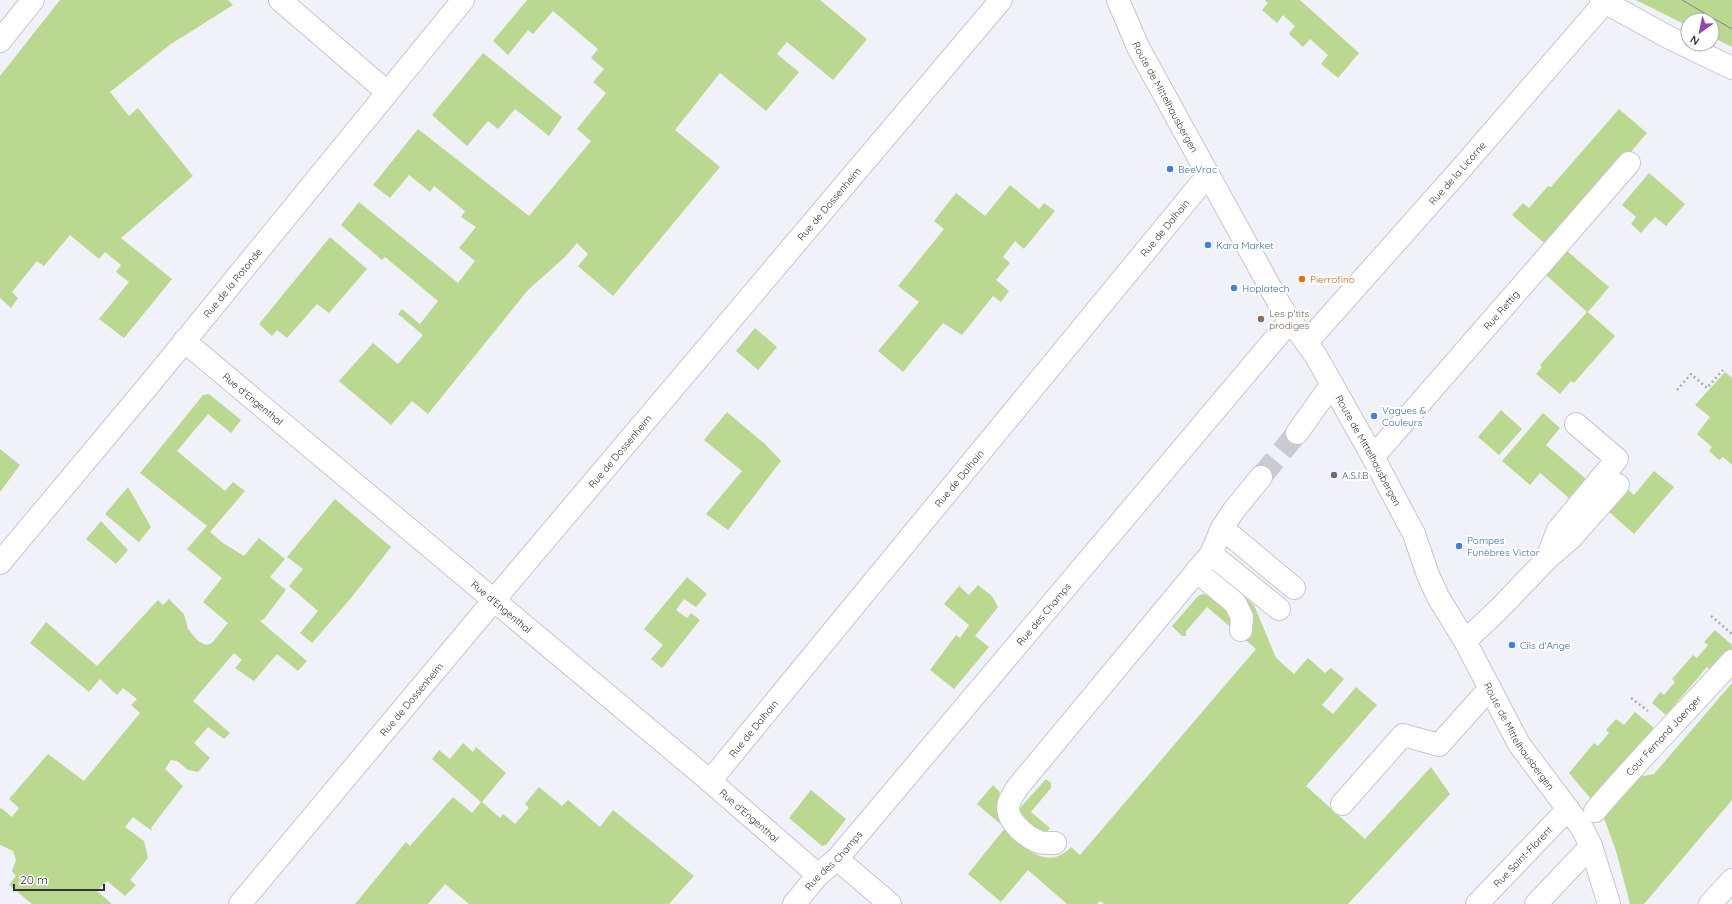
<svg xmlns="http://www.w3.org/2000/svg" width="1732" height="904" viewBox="0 0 1732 904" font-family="Quicksand,sans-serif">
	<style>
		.green { fill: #bbd890 }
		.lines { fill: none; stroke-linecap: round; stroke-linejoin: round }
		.minor-tunnel { stroke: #cacbd2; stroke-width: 22; stroke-dasharray: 22 11; stroke-linecap: butt }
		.minor-casing { stroke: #c6c7ce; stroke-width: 24 }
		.path { stroke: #acadb3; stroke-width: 2.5; stroke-dasharray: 2 3; stroke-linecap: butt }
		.minor { stroke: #fff; stroke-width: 22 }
		.tram { stroke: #85858a; stroke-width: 1 }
		.shop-dot { fill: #3f7fe0; stroke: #fff; stroke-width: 1.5 }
		.food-dot { fill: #e8710a; stroke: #fff; stroke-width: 1.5 }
		.education-dot { fill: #8d6e63; stroke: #fff; stroke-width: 1.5 }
		.service-dot { fill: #5c6f8a; stroke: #fff; stroke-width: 1.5 }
		.labels { text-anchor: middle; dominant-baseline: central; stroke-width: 4; stroke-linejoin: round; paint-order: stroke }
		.street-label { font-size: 10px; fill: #343437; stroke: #fff }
		.shop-label { font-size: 10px; fill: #366cbe; stroke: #fff; text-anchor: start }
		.food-label { font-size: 10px; fill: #c56008; stroke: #fff; text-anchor: start }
		.education-label { font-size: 10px; fill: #785e54; stroke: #fff; text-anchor: start }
		.service-label { font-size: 10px; fill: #4e5e75; stroke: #fff; text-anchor: start }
	</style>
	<rect width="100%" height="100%" fill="#f0f1f9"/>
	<path class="green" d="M 60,0 L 228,0 L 233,5 L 171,44 L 110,92 L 129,116 L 138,108 L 193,176 L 121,238 L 172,279 L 124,338 L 99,319 L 129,282 L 116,272 L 121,265 L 105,252 L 99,259 L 70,235 L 44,266 L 37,261 L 12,292 L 18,298 L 11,308 L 0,298 L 0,76 Z
		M 527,0 L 820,0 L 867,39 L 833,80 L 787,42 L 777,54 L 799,72 L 766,111 L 720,73 L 675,130 L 720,167 L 613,296 L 578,266 L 588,254 L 577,243 L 566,256 L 528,290 L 428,414 L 412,401 L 391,425 L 339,381 L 373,343 L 398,364 L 423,335 L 398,314 L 402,309 L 420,324 L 438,301 L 385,257 L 382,260 L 341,225 L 359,202 L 458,283 L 475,261 L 459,248 L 476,227 L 461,217 L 465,211 L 434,186 L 430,192 L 409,175 L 390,198 L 373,185 L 418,129 L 529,216 L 591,141 L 577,129 L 606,93 L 593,82 L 604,69 L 591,58 L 598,49 L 553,11 L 533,34 L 528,30 L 508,55 L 493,41 Z
		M 1265,0 L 1300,0 L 1359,53 L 1338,78 L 1321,64 L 1328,55 L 1310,39 L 1303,47 L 1289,34 L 1295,26 L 1283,15 L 1277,23 L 1262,10 L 1268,3 Z
		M 1636,0 L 1732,0 L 1732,47 L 1712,37 L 1712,20 L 1688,20 L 1688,26 Z
		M 483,53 L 562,117 L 549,136 L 515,109 L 498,129 L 488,121 L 467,146 L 432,115 Z
		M 1619,109 L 1647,133 L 1549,247 L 1512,215 L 1523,203 L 1529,208 L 1548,186 L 1551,187 Z
		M 1649,173 L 1685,204 L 1666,226 L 1655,217 L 1641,233 L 1631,224 L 1636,217 L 1622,205 Z
		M 1010,185 L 1039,209 L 1044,203 L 1055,211 L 1024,249 L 1015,241 L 1003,257 L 1010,263 L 996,280 L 1009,291 L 1001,302 L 993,296 L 962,335 L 943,323 L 903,372 L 878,351 L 919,302 L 898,286 L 944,229 L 934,221 L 956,193 L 985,216 Z
		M 330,237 L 367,269 L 329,313 L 317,304 L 287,338 L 277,330 L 272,336 L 259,324 Z
		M 1567,251 L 1609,287 L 1588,312 L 1615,336 L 1574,383 L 1571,381 L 1560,394 L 1536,374 L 1542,367 L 1540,365 L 1587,312 L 1546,275 Z
		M 755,328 L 777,347 L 758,370 L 736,351 Z
		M 1725,372 L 1732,378 L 1732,465 L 1723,457 L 1719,460 L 1709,451 L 1712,447 L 1697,434 L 1710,417 L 1695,405 Z
		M 209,394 L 241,420 L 231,433 L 208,414 L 177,451 L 225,491 L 233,482 L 245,491 L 210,532 L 223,543 L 244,556 L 259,538 L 285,559 L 270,577 L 286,590 L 264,619 L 260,621 L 307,661 L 298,671 L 277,654 L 254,681 L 235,668 L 242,660 L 234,653 L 193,701 L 230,733 L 224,739 L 208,727 L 194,743 L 210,758 L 198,772 L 188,770 L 177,761 L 171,760 L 165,769 L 183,786 L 151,828 L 152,831 L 133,817 L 125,827 L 144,841 L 148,858 L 130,880 L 136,885 L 125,896 L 107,881 L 97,891 L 112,904 L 32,904 L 9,885 L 16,876 L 12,871 L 16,860 L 13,851 L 0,845 L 0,809 L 1,808 L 12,817 L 19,808 L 9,799 L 48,754 L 84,781 L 140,713 L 131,705 L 137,699 L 123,688 L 117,695 L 100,679 L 89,692 L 30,643 L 46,622 L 97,666 L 158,600 L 163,605 L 169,599 L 184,614 L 188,629 L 198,641 L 206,645 L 212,643 L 228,623 L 203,602 L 222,578 L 187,549 L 207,526 L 140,473 L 203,395 Z
		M 1501,410 L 1522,429 L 1499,455 L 1478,437 Z
		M 727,412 L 765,444 L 781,461 L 728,530 L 706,514 L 742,471 L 704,440 Z
		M 1543,413 L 1560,428 L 1546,445 L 1586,479 L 1569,498 L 1540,473 L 1530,485 L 1502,461 Z
		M 0,449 L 20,465 L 0,492 Z
		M 1654,471 L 1674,487 L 1634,534 L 1607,510 L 1626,488 L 1634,495 Z
		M 128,487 L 151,527 L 139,542 L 141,544 L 105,514 Z
		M 335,499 L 391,547 L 351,598 L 312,643 L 300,633 L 318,611 L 289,586 L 303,569 L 287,557 Z
		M 101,521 L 128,550 L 116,564 L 86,539 Z
		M 687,577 L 707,594 L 696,607 L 684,599 L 676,610 L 687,618 L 691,613 L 700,620 L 662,668 L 651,659 L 663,645 L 644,629 Z
		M 1224,578 L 1254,605 L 1276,658 L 1294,674 L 1308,658 L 1325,673 L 1331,668 L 1344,679 L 1322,705 L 1333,714 L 1356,687 L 1377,705 L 1306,786 L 1365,839 L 1431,767 L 1450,794 L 1348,904 L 1104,904 L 1100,901 L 1097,904 L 1067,904 L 1028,870 L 1001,902 L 968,874 L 1005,828 L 977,804 L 993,785 L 1000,792 C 993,812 1000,811 1007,827 C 1008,829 1008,833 1010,836 C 1012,839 1019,843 1022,845 C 1039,859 1055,864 1071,847 L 1080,855 L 1256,649 L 1207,607 L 1186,631 L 1186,636 L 1182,636 L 1172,626 L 1198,596 L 1203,594 L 1209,596 Z
		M 978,585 L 992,596 L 998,607 L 975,636 L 989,647 L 954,689 L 930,670 L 956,635 L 960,638 L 969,625 L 944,604 L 959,586 L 969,595 Z
		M 1715,630 L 1732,645 L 1732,651 L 1713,673 L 1707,667 L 1666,715 L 1652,703 L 1660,692 L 1664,695 L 1675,682 L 1672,679 L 1693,655 L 1697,658 L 1708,645 L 1704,642 Z
		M 1732,683 L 1732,800 L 1644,904 L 1630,904 L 1616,851 L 1604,818 L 1638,777 L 1654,774 Z
		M 1635,712 L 1654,728 L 1591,799 L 1569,773 L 1594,743 L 1598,746 L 1609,733 L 1606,730 L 1616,719 L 1624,725 Z
		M 463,743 L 473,752 L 476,747 L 506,773 L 482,802 L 500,818 L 503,814 L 515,824 L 529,808 L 525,804 L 539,787 L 562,806 L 568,800 L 600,827 L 613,810 L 694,876 L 669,904 L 469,904 L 445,884 L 428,904 L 355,904 L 406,842 L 410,846 L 453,797 L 472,813 L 481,802 L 432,759 L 439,750 L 450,759 Z
		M 1046,779 L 1051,783 L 1051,788 L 1031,812 L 1050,828 L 1046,833 L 1036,830 L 1019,813 L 1020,808 Z
		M 811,790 L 846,819 L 826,845 L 822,846 L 789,818 Z"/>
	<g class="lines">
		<path class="minor-tunnel" d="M 1261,477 L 1297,433"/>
		<g class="minor-casing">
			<g id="minor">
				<path d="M 280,0 L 387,92"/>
				<path id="s1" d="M 1118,0 L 1138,47 L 1281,307 L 1316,356 L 1373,457 L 1414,534 L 1428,575 L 1438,597 L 1465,641 L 1519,744 L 1582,828 L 1591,846 L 1609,904"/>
				<path d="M 1601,0 L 1668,37 L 1732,68"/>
				<path d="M 0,41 L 33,0"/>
				<path id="s2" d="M 184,341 L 710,781 L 818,875"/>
				<path id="s3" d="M 1307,342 L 1459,171 L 1605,2"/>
				<path d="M 1297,433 L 1332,384"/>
				<path id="s4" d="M 1373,457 L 1629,163"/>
				<path d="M 1222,528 L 1294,588"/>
				<path d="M 1211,554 L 1279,609"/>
				<path d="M 1548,558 L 1571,538 L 1618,485"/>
				<path id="s5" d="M 0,563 L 153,380 L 463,0"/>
				<path d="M 1196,571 L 1235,603 L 1242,617 L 1241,630"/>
				<path d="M 1465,641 L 1499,609 L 1546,560 L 1558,530 L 1617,459 L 1576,424"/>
				<path id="s6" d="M 710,781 L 1208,175"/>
				<path d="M 1342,804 L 1403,735 L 1439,745 L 1490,688"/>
				<path id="s7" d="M 1595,811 C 1639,759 1687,711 1732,661"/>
				<path d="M 1055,843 C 1049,843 1043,844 1037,841 C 1025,836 1009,822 1008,809 C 1008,801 1013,795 1017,788 L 1211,554 L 1222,528 L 1234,510 L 1261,477"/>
				<path d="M 837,859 L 890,904"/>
				<path id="s8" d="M 240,904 L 494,600 L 1001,0"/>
				<path id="s9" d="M 794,904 L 818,875 L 837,859 L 1290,321"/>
				<path id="s10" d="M 1477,904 L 1568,809"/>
				<path d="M 1536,904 L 1591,846"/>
				<path d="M 1710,904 L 1732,880"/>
			</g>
		</g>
		<path class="path" d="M 1677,390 L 1691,374 L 1707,388 L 1723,370
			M 1711,616 L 1732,634
			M 1631,698 L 1648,711"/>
		<use href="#minor" class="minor"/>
		<path class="tram" d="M 1682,0 L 1732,29"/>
	</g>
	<g class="shop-dot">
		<circle cx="1170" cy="169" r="4"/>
		<circle cx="1208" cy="245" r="4"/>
		<circle cx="1234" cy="288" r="4"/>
		<circle cx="1374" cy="416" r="4"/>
		<circle cx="1459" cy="546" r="4"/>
		<circle cx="1512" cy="645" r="4"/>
	</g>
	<circle class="food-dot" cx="1302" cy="279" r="4"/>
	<circle class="education-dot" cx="1261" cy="319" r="4"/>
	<circle class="service-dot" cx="1334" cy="475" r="4"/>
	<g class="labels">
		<g class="street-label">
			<text stroke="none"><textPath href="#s1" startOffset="108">Route de Mittelhausbergen</textPath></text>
			<text stroke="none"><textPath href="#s3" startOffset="226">Rue de la Licorne</textPath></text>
			<text stroke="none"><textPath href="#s8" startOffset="915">Rue de Dossenheim</textPath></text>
			<text stroke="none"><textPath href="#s6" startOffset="716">Rue de Dalhain</textPath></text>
			<text stroke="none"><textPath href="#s5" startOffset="364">Rue de la Rotonde</textPath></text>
			<text stroke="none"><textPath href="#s4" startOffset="195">Rue Rettig</textPath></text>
			<text stroke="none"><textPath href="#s2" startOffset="90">Rue d'Engenthal</textPath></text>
			<text stroke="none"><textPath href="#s1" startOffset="516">Route de Mittelhausbergen</textPath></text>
			<text stroke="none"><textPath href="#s8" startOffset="591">Rue de Dossenheim</textPath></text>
			<text stroke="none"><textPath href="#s6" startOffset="392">Rue de Dalhain</textPath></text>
			<text stroke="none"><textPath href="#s2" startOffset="414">Rue d'Engenthal</textPath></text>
			<text stroke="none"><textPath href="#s9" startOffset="383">Rue des Champs</textPath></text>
			<text stroke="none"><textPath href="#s8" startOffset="267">Rue de Dossenheim</textPath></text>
			<text stroke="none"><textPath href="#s6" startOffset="68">Rue de Dalhain</textPath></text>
			<text stroke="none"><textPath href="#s1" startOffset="840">Route de Mittelhausbergen</textPath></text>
			<text stroke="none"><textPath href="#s7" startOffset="102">Cour Fernand Jaenger</textPath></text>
			<text stroke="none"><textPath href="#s2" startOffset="738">Rue d'Engenthal</textPath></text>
			<text stroke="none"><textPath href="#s10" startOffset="66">Rue Saint-Florent</textPath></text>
			<text stroke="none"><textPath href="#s9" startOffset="59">Rue des Champs</textPath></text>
		</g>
		<g class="shop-label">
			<text x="1178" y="169">BeeVrac</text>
			<text x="1216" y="245">Kara Market</text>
			<text x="1242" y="288">Hoplatech</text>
			<text x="1382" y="410">Vagues &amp;<tspan x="1382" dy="12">Couleurs</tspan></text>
			<text x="1467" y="540">Pompes<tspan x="1467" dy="12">Funèbres Victor</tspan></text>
			<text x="1520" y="645">Cils d'Ange</text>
		</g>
		<g class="food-label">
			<text x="1310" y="279">Pierrofino</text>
		</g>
		<g class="education-label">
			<text x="1269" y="313">Les p'tits<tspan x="1269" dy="12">prodiges</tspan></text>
		</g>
		<g class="service-label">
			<text x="1342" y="475">A.S.I.B</text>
		</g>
	</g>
	<g transform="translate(1700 32) rotate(213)"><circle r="19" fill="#ffffff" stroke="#aeaeaf"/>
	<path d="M0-3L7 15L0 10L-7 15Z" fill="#9844b2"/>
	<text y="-6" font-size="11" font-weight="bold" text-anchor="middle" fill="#343437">N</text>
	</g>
	<path d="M14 884v6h90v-6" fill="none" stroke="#343437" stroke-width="2"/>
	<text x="20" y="884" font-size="12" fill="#343437" stroke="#ffffff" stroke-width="3" paint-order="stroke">20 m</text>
</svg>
